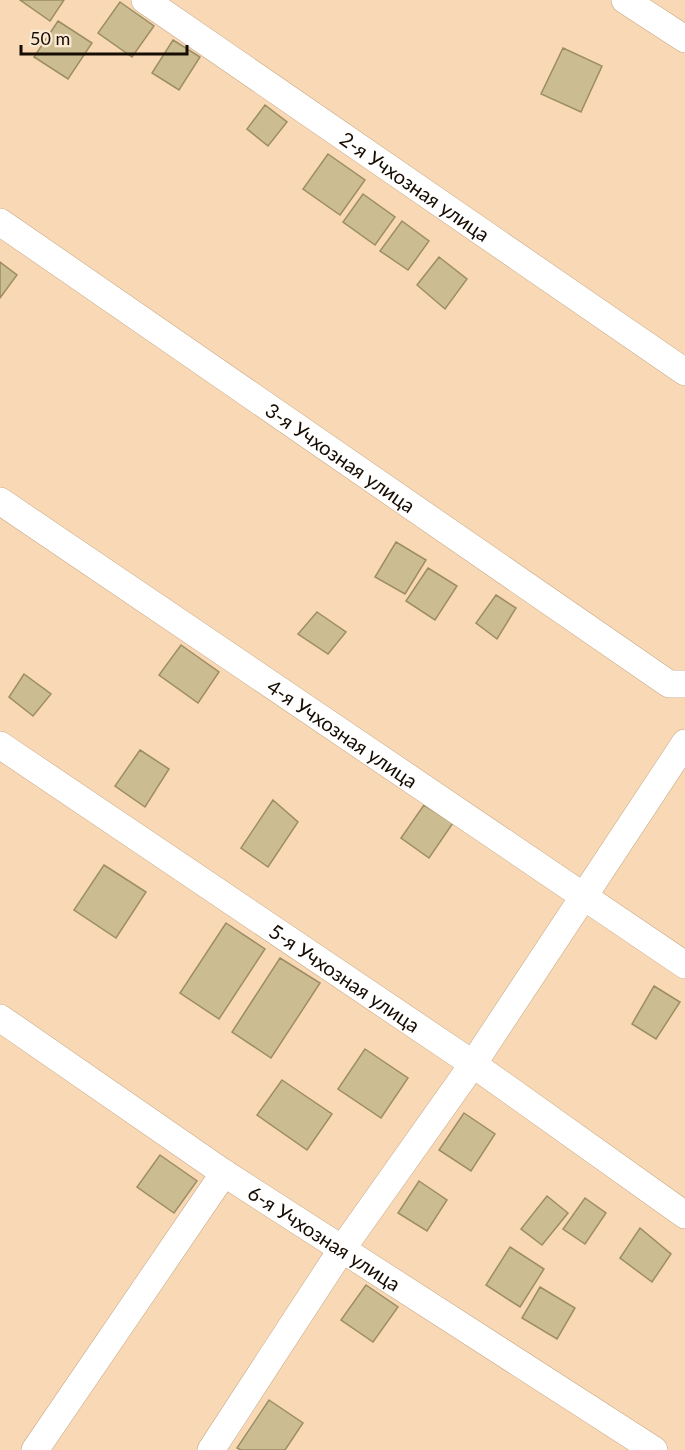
<svg xmlns="http://www.w3.org/2000/svg" width="685" height="1450" viewBox="0 0 685 1450" font-family="Lato,sans-serif">
	<style>
		.building { fill: #cbbc91; stroke: #9c8d64; stroke-width: 1.5 }
		.lines { fill: none; stroke-linecap: round; stroke-linejoin: round }
		.minor-casing { stroke: #c6a885; stroke-width: 28 }
		.minor { stroke: #fff; stroke-width: 27 }
		.labels { text-anchor: middle; dominant-baseline: central; stroke-width: 4.5; stroke-linejoin: round; paint-order: stroke }
		.street-label { font-size: 20px; fill: #170c02; stroke: #fce9d3 }
	</style>
	<rect width="100%" height="100%" fill="#f9d9b5"/>
	<path class="building" d="M 20,0 L 64,0 L 50,21 Z
		M 120,2 L 154,26 L 132,57 L 98,33 Z
		M 58,21 L 92,43 L 68,79 L 34,57 Z
		M 173,40 L 200,57 L 179,90 L 152,73 Z
		M 563,48 L 602,66 L 581,112 L 541,94 Z
		M 265,105 L 287,122 L 268,146 L 247,129 Z
		M 328,154 L 365,180 L 340,215 L 303,189 Z
		M 363,194 L 395,217 L 375,245 L 343,222 Z
		M 402,221 L 429,241 L 408,270 L 380,251 Z
		M 439,257 L 467,279 L 445,309 L 417,285 Z
		M 0,262 L 17,275 L 0,298 Z
		M 396,542 L 426,560 L 405,594 L 375,577 Z
		M 428,568 L 457,586 L 435,620 L 406,601 Z
		M 496,595 L 516,608 L 497,639 L 476,623 Z
		M 317,612 L 346,632 L 328,654 L 298,634 Z
		M 181,645 L 219,672 L 198,703 L 159,675 Z
		M 24,674 L 51,694 L 33,716 L 9,697 Z
		M 140,750 L 169,769 L 145,807 L 115,786 Z
		M 273,800 L 298,822 L 268,867 L 241,848 Z
		M 424,805 L 453,823 L 429,858 L 401,838 Z
		M 104,865 L 146,892 L 116,938 L 74,910 Z
		M 226,923 L 265,949 L 219,1019 L 180,993 Z
		M 280,958 L 320,983 L 271,1058 L 232,1032 Z
		M 654,986 L 680,1002 L 656,1039 L 632,1024 Z
		M 365,1049 L 408,1078 L 381,1118 L 338,1089 Z
		M 282,1080 L 332,1114 L 307,1150 L 257,1115 Z
		M 464,1113 L 495,1134 L 471,1171 L 439,1150 Z
		M 160,1155 L 197,1181 L 174,1213 L 137,1187 Z
		M 419,1181 L 447,1200 L 427,1231 L 398,1213 Z
		M 547,1196 L 568,1213 L 542,1245 L 521,1229 Z
		M 585,1198 L 606,1213 L 585,1244 L 563,1229 Z
		M 640,1228 L 671,1254 L 652,1282 L 620,1258 Z
		M 510,1247 L 544,1269 L 520,1307 L 486,1285 Z
		M 366,1285 L 398,1307 L 373,1342 L 341,1320 Z
		M 540,1287 L 575,1308 L 557,1339 L 522,1318 Z
		M 269,1400 L 303,1423 L 285,1450 L 241,1450 L 237,1448 Z"/>
	<g class="lines">
		<g class="minor-casing">
			<g id="minor">
				<path id="s1" d="M 145,0 L 685,372"/>
				<path d="M 625,0 L 685,39"/>
				<path id="s2" d="M 0,222 L 669,684 L 685,684"/>
				<path id="s3" d="M 0,501 L 685,965"/>
				<path id="s4" d="M 0,745 L 473,1064 L 685,1215"/>
				<path id="s5" d="M 0,1018 L 224,1173 L 654,1450"/>
				<path d="M 35,1450 L 224,1173"/>
				<path d="M 211,1450 L 342,1249 L 473,1064 L 685,743"/>
			</g>
		</g>
		<use href="#minor" class="minor"/>
	</g>
	<g class="labels">
		<g class="street-label">
			<text stroke="none"><textPath href="#s1" startOffset="328">2-я Учхозная улица</textPath></text>
			<text stroke="none"><textPath href="#s2" startOffset="414">3-я Учхозная улица</textPath></text>
			<text stroke="none"><textPath href="#s3" startOffset="414">4-я Учхозная улица</textPath></text>
			<text stroke="none"><textPath href="#s4" startOffset="416">5-я Учхозная улица</textPath></text>
			<text stroke="none"><textPath href="#s5" startOffset="392">6-я Учхозная улица</textPath></text>
		</g>
	</g>
	<path d="M21 45v9h166v-9" fill="none" stroke="#170c02" stroke-width="3"/>
	<text x="30" y="45" font-size="18" fill="#170c02" stroke="#fce9d3" stroke-width="4.5" paint-order="stroke">50 m</text>
</svg>
